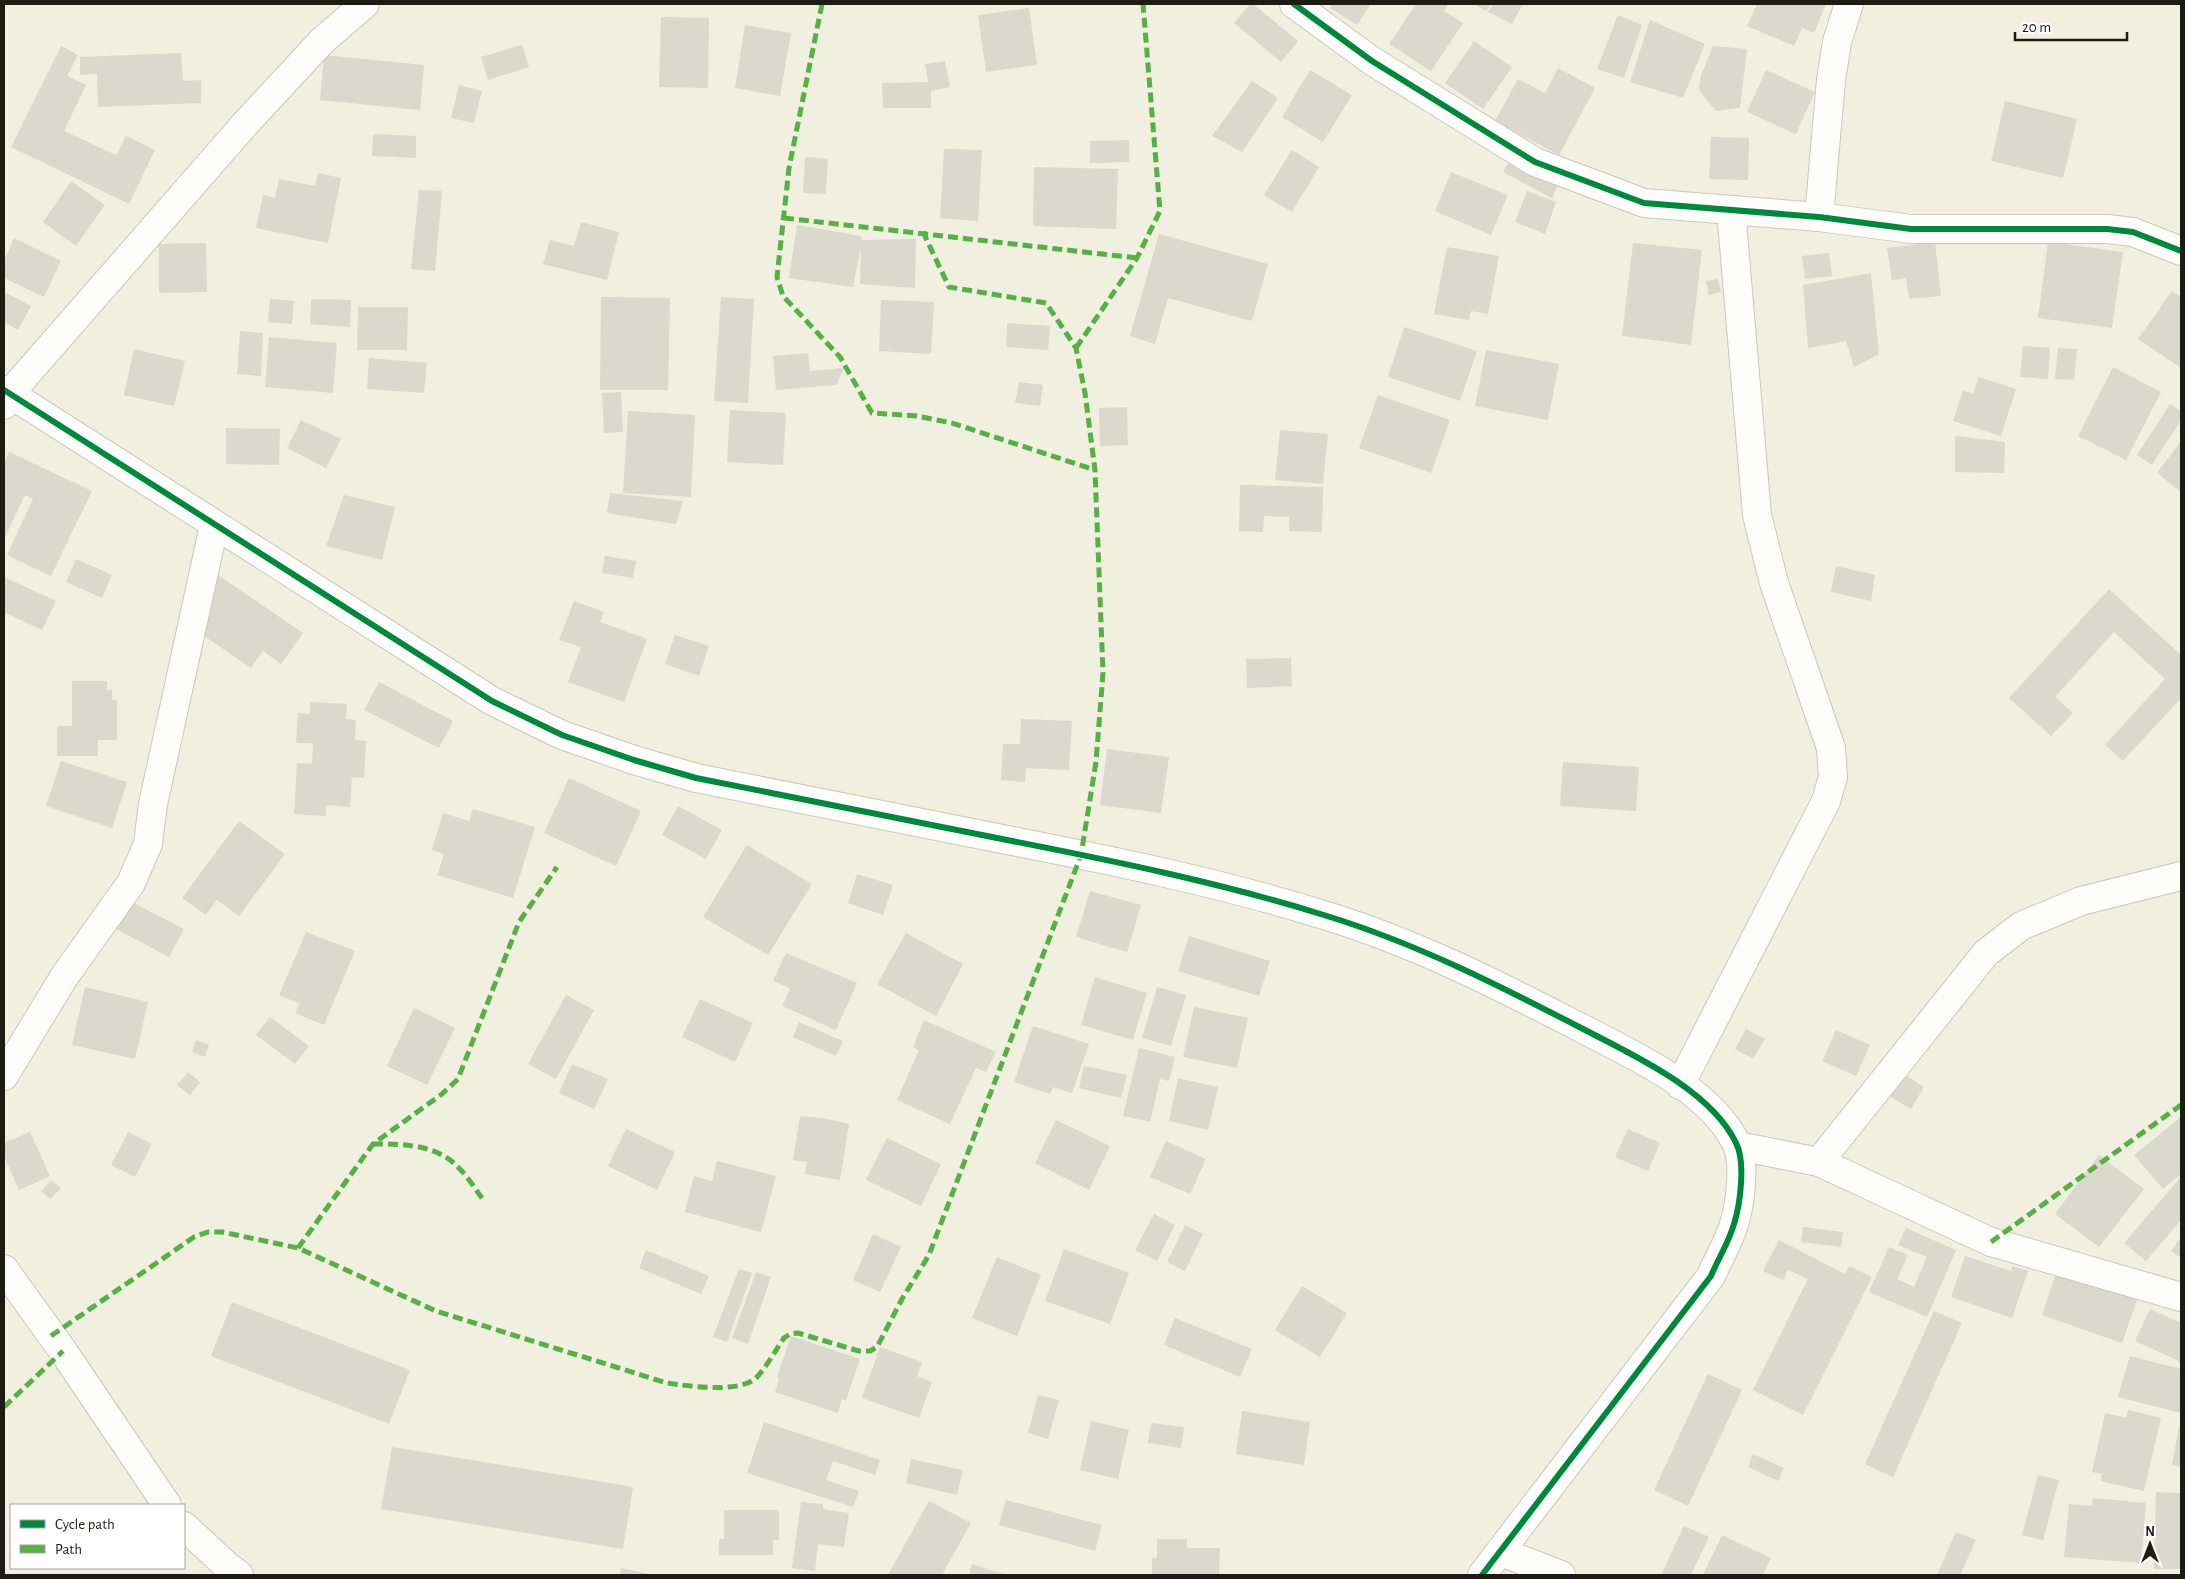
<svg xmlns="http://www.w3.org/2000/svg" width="2185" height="1579" viewBox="0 0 2185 1579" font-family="'Alegreya Sans',sans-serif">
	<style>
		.building { fill: #dbd8cd }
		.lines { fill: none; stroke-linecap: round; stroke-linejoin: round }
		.minor-casing { stroke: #c9c8bd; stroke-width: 30 }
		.tertiary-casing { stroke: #c9c8bd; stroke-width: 30 }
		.minor { stroke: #fdfdfa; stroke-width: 28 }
		.tertiary { stroke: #fdfdfa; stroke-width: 28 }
		.quiet { stroke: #55b144; stroke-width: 5; stroke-dasharray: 10 5; stroke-linecap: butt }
		.cycleway-casing { stroke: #fff; stroke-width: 9 }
		.cycleway { stroke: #00873e; stroke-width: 6 }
	</style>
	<rect width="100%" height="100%" fill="#f0efe0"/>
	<path class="building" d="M 1250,4 L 1253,4 L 1298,41 L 1281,62 L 1234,23 Z
		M 1333,4 L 1371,4 L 1357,25 L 1330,8 Z
		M 1416,4 L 1448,4 L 1444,11 L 1463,23 L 1431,71 L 1389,44 Z
		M 1474,4 L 1491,4 L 1486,11 Z
		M 1493,4 L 1523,4 L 1512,24 L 1488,12 Z
		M 1757,4 L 1826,4 L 1814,33 L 1802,28 L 1794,46 L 1747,26 Z
		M 1029,8 L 1037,65 L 986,72 L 978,15 Z
		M 1618,15 L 1642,25 L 1624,78 L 1597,69 Z
		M 661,17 L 709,18 L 708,88 L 659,87 Z
		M 1650,20 L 1705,44 L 1683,98 L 1630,82 Z
		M 745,25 L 791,33 L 780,96 L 735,88 Z
		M 1474,41 L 1512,67 L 1483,109 L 1445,83 Z
		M 522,45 L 529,67 L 488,80 L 481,57 Z
		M 61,46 L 78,55 L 67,76 L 86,85 L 64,131 L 116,155 L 126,136 L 155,150 L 129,204 L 11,147 Z
		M 1713,46 L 1747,49 L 1740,108 L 1716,111 L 1699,90 L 1701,75 Z
		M 181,53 L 183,81 L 201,80 L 201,103 L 98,107 L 97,74 L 80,75 L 80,57 Z
		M 324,55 L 424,65 L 420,110 L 320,100 Z
		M 945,61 L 950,87 L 931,91 L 931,108 L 883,108 L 882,83 L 928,82 L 925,64 Z
		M 1558,68 L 1595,88 L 1559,155 L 1495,121 L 1518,79 L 1545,93 Z
		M 1310,70 L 1352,95 L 1323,142 L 1282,117 Z
		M 1766,70 L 1815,92 L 1796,134 L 1747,112 Z
		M 1252,81 L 1278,98 L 1242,152 L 1212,136 Z
		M 459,85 L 482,91 L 474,123 L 451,118 Z
		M 2005,101 L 2077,119 L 2063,178 L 1991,161 Z
		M 373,134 L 416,136 L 416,158 L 372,156 Z
		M 1711,137 L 1749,138 L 1748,180 L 1709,179 Z
		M 1129,140 L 1129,162 L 1090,163 L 1090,141 Z
		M 944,149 L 982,150 L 978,221 L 940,218 Z
		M 1292,150 L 1319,167 L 1292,212 L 1264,195 Z
		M 1512,156 L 1560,181 L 1552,198 L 1503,172 Z
		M 805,157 L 828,159 L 826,194 L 803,193 Z
		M 1034,167 L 1118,169 L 1116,229 L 1033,226 Z
		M 1451,172 L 1508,195 L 1491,235 L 1435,211 Z
		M 318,173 L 341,178 L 328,243 L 256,228 L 263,195 L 275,198 L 279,179 L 315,186 Z
		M 71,181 L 105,205 L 76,246 L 43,222 Z
		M 419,190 L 442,191 L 435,271 L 411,269 Z
		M 1527,191 L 1556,202 L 1545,234 L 1515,222 Z
		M 581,222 L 619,232 L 607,280 L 543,264 L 550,240 L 574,246 Z
		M 797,225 L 861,236 L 862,240 L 916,239 L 915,288 L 860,284 L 861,246 L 853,287 L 789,278 Z
		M 1159,234 L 1268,264 L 1252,321 L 1168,298 L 1155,344 L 1130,336 Z
		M 14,238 L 61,261 L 44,297 L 4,278 L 4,261 Z
		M 1935,242 L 1941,296 L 1909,299 L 1906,278 L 1892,280 L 1887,248 Z
		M 2048,242 L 2123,252 L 2112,328 L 2038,318 Z
		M 206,243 L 207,292 L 159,293 L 159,244 Z
		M 1633,243 L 1702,250 L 1691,345 L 1622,336 Z
		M 1447,247 L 1499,256 L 1488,314 L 1471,311 L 1469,320 L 1434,314 Z
		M 1829,253 L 1832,276 L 1805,279 L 1802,256 Z
		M 1871,273 L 1879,354 L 1854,367 L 1846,341 L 1808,348 L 1803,285 Z
		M 1718,279 L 1721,292 L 1709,295 L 1706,281 Z
		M 2172,291 L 2181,297 L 2181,368 L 2138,339 Z
		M 4,292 L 31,306 L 18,330 L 4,322 Z
		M 601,297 L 670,298 L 668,390 L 600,390 Z
		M 721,297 L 754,299 L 748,403 L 714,401 Z
		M 270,299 L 294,301 L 292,324 L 268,322 Z
		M 311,299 L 351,300 L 350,327 L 310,324 Z
		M 881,300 L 934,302 L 931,354 L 879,351 Z
		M 358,307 L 408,307 L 407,350 L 357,350 Z
		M 1007,323 L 1050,326 L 1048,350 L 1006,347 Z
		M 1404,327 L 1477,351 L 1460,401 L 1388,377 Z
		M 240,331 L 263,333 L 261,376 L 237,374 Z
		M 269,337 L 337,343 L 333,393 L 265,387 Z
		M 2023,346 L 2050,348 L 2048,379 L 2020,377 Z
		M 2058,348 L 2077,349 L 2074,380 L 2055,379 Z
		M 134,349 L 185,361 L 174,406 L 124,395 Z
		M 1486,350 L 1559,364 L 1548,420 L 1475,406 Z
		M 808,353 L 810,371 L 844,368 L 836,385 L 776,390 L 773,356 Z
		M 369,358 L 427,363 L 424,393 L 367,389 Z
		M 2113,367 L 2161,392 L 2126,460 L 2078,436 Z
		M 1979,377 L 2016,389 L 2001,436 L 1953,421 L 1963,390 L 1973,394 Z
		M 1019,382 L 1043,385 L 1040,406 L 1015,403 Z
		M 621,392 L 623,432 L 604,433 L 602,393 Z
		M 1378,395 L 1450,420 L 1431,473 L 1359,448 Z
		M 2170,404 L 2181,411 L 2181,420 L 2152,465 L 2137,455 Z
		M 1127,407 L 1128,445 L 1100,446 L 1099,408 Z
		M 730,410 L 786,413 L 783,465 L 727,462 Z
		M 628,411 L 695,415 L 691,497 L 623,493 Z
		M 301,420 L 341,439 L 326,468 L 287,448 Z
		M 226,428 L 280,429 L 279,465 L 226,464 Z
		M 1280,430 L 1328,434 L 1323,484 L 1275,480 Z
		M 1955,436 L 2005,442 L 2004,473 L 1955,472 Z
		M 2181,441 L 2181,492 L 2157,473 Z
		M 9,452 L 92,491 L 51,576 L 7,555 L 33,499 L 25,495 L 4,539 L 4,464 Z
		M 1240,485 L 1323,487 L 1322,532 L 1289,531 L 1289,517 L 1264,516 L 1263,532 L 1239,531 Z
		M 610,493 L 683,501 L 676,524 L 607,513 Z
		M 344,495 L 395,507 L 382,560 L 326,546 Z
		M 605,556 L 636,561 L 633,578 L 602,573 Z
		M 76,559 L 112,575 L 102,598 L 66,582 Z
		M 1836,566 L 1875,575 L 1871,601 L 1831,592 Z
		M 218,575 L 303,633 L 281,664 L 263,651 L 251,668 L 197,631 L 209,614 L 196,606 Z
		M 4,577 L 56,601 L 42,630 L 4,612 Z
		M 2109,589 L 2181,655 L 2181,698 L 2123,761 L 2105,745 L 2165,679 L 2114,632 L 2055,697 L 2073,713 L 2051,736 L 2009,698 Z
		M 574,601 L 604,612 L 600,622 L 647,639 L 624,702 L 568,682 L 581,647 L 559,640 Z
		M 675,635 L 709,646 L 699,676 L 665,664 Z
		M 1291,658 L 1292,686 L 1247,688 L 1246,659 Z
		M 72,681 L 107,681 L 107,690 L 112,690 L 112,700 L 117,700 L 117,740 L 98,740 L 98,756 L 57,756 L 57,726 L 72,726 Z
		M 379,682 L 453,721 L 439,748 L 364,710 Z
		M 310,702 L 347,704 L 346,719 L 356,720 L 355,740 L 366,741 L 364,778 L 352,777 L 350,807 L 326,805 L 326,816 L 294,814 L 297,763 L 312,764 L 313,743 L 296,743 L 298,713 L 310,714 Z
		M 1021,719 L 1072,721 L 1069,770 L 1026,768 L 1025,782 L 1001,780 L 1003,744 L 1020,744 Z
		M 1107,749 L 1169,757 L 1161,813 L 1100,805 Z
		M 61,761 L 127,782 L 112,828 L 46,806 Z
		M 1563,762 L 1639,767 L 1636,811 L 1560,806 Z
		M 569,778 L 641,811 L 616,866 L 544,833 Z
		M 678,806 L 722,830 L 706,859 L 662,835 Z
		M 473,809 L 535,827 L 513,898 L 437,875 L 444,854 L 432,850 L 443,813 L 469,821 Z
		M 239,821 L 285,854 L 239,916 L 217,900 L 206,915 L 182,898 Z
		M 747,845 L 812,884 L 768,955 L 703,917 Z
		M 857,874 L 893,885 L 883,915 L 848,903 Z
		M 1090,891 L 1141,905 L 1127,952 L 1076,937 Z
		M 130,901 L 184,929 L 169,957 L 116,929 Z
		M 306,932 L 355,951 L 324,1025 L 295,1013 L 300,1004 L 279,995 Z
		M 906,933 L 963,964 L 936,1016 L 877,984 Z
		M 1189,936 L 1270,961 L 1259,996 L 1178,971 Z
		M 786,953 L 857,983 L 836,1030 L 782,1006 L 790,988 L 773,981 Z
		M 1095,977 L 1147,993 L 1133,1040 L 1081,1025 Z
		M 85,987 L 148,1002 L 135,1059 L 72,1045 Z
		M 1157,987 L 1186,995 L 1171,1046 L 1142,1038 Z
		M 566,995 L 594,1010 L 556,1079 L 528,1064 Z
		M 700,999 L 753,1023 L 735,1062 L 682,1037 Z
		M 1194,1007 L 1248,1018 L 1237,1068 L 1183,1057 Z
		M 414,1008 L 455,1028 L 427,1085 L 387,1066 Z
		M 270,1017 L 309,1046 L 295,1064 L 256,1035 Z
		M 924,1020 L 996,1052 L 986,1072 L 976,1068 L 950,1124 L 897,1100 L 919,1050 L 913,1047 Z
		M 799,1022 L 843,1041 L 836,1056 L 793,1037 Z
		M 1033,1026 L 1089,1044 L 1072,1093 L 1053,1087 L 1050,1094 L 1014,1082 Z
		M 1746,1029 L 1765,1039 L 1753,1059 L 1735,1049 Z
		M 1836,1030 L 1870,1045 L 1856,1076 L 1822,1061 Z
		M 196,1040 L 209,1045 L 205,1057 L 192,1052 Z
		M 1139,1048 L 1175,1057 L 1169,1081 L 1160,1079 L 1150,1122 L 1123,1116 Z
		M 572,1064 L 608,1079 L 594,1109 L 559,1093 Z
		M 1084,1066 L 1127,1075 L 1121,1098 L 1079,1088 Z
		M 1897,1070 L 1924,1087 L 1911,1109 L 1884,1093 Z
		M 188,1072 L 200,1082 L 190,1095 L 177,1085 Z
		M 1178,1078 L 1218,1087 L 1208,1130 L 1169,1121 Z
		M 800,1116 L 823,1118 L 849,1124 L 840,1180 L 805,1174 L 807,1162 L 793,1160 Z
		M 2181,1117 L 2181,1174 L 2163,1189 L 2134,1155 Z
		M 1056,1120 L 1110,1146 L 1089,1190 L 1035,1163 Z
		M 626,1129 L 675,1152 L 657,1190 L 608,1166 Z
		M 1628,1129 L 1660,1143 L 1648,1171 L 1615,1157 Z
		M 30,1132 L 50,1176 L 19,1190 L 4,1156 L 4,1143 Z
		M 128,1132 L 152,1144 L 135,1177 L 111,1165 Z
		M 887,1138 L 941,1164 L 921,1206 L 866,1180 Z
		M 1166,1141 L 1206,1159 L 1190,1194 L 1150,1177 Z
		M 2099,1155 L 2144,1189 L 2099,1247 L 2055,1214 Z
		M 717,1161 L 776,1176 L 761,1232 L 685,1212 L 694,1176 L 712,1181 Z
		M 2181,1177 L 2181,1220 L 2146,1261 L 2124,1243 Z
		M 51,1180 L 61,1188 L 50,1199 L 41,1191 Z
		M 1154,1214 L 1175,1225 L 1157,1261 L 1135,1250 Z
		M 1185,1225 L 1203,1234 L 1185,1271 L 1167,1262 Z
		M 1803,1227 L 1843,1232 L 1841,1247 L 1801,1242 Z
		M 1906,1228 L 1956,1250 L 1927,1317 L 1869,1292 L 1889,1247 L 1908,1255 L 1897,1279 L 1914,1287 L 1927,1257 L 1898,1245 Z
		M 873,1234 L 901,1247 L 880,1292 L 853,1280 Z
		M 2181,1237 L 2181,1258 L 2171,1251 Z
		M 1779,1240 L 1845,1274 L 1849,1266 L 1872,1277 L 1803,1415 L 1753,1390 L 1808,1279 L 1788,1270 L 1783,1280 L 1763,1271 Z
		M 1064,1249 L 1129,1273 L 1110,1324 L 1045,1301 Z
		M 646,1250 L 709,1276 L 701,1294 L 639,1268 Z
		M 1965,1256 L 2011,1271 L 2012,1266 L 2028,1271 L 2012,1318 L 1951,1297 Z
		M 997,1257 L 1041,1275 L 1017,1336 L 972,1318 Z
		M 739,1269 L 752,1273 L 727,1342 L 713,1337 Z
		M 756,1272 L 771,1277 L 748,1344 L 732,1338 Z
		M 2056,1273 L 2137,1300 L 2122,1343 L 2042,1315 Z
		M 1302,1286 L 1347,1313 L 1320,1357 L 1275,1330 Z
		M 232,1302 L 410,1370 L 389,1424 L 211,1356 Z
		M 2150,1309 L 2181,1323 L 2181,1362 L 2135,1341 Z
		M 1934,1311 L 1962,1323 L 1893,1477 L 1865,1464 Z
		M 1175,1318 L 1252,1349 L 1240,1377 L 1164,1345 Z
		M 791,1336 L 860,1359 L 846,1400 L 842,1399 L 838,1413 L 775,1392 L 779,1379 L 777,1377 Z
		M 880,1347 L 922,1362 L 917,1376 L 932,1382 L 919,1418 L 862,1398 Z
		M 2130,1356 L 2181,1369 L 2181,1413 L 2118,1397 Z
		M 1708,1374 L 1742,1390 L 1688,1506 L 1654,1490 Z
		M 1038,1395 L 1059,1400 L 1048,1439 L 1028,1433 Z
		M 2128,1410 L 2161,1418 L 2144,1491 L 2101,1481 L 2102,1474 L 2092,1472 L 2105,1413 L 2126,1418 Z
		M 1242,1411 L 1310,1422 L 1304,1465 L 1236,1454 Z
		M 1091,1421 L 1129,1430 L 1118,1479 L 1080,1470 Z
		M 764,1422 L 880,1460 L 875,1475 L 833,1461 L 826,1480 L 859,1491 L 853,1507 L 747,1473 Z
		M 1151,1423 L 1184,1427 L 1181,1448 L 1148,1443 Z
		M 2179,1427 L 2181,1427 L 2181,1467 L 2172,1465 Z
		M 392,1447 L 633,1487 L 623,1549 L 381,1509 Z
		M 1753,1454 L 1784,1468 L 1778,1481 L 1748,1467 Z
		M 911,1459 L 963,1470 L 957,1495 L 906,1483 Z
		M 2038,1475 L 2059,1480 L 2043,1540 L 2022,1535 Z
		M 2156,1492 L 2181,1493 L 2181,1569 L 2154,1569 Z
		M 2093,1498 L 2146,1503 L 2141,1563 L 2064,1557 L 2069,1504 L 2092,1506 Z
		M 1006,1500 L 1102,1525 L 1095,1551 L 999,1525 Z
		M 929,1501 L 971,1523 L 942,1575 L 888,1575 Z
		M 801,1502 L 823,1504 L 823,1509 L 849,1513 L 844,1547 L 818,1544 L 815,1571 L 792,1568 Z
		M 724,1510 L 779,1510 L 779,1540 L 773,1540 L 773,1555 L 719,1555 L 719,1539 L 724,1539 Z
		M 1684,1526 L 1709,1537 L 1691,1575 L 1661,1575 Z
		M 1956,1532 L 1976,1540 L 1960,1575 L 1937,1575 Z
		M 1722,1535 L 1771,1558 L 1763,1575 L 1703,1575 Z
		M 1157,1539 L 1187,1539 L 1187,1548 L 1220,1548 L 1219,1575 L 1152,1575 L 1152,1558 L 1157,1558 Z
		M 972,1564 L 1007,1575 L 969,1575 Z
		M 621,1568 L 649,1574 L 649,1575 L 620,1575 Z"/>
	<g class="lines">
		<g class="minor-casing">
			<path id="minor" d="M 1294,4 L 1372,61 L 1535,162 L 1644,203 L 1819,217 L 1911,229 L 2107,229 L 2133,232 L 2181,251
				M 1819,217 L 1831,80 L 1837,42 L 1849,4
				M 4,405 L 10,393 L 245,124 L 322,41 L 365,4
				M 4,1076 L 64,977 L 131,883 L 148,844 L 153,804 L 214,526
				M 1680,1085 L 1826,801 L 1833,777 L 1831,748 L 1774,583 L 1757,515 L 1731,210
				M 1738,1146 L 1819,1162 L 1991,1242 L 2181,1297
				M 1819,1162 L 1986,953 L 2021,926 L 2081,901 L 2181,876
				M 4,1269 L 63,1351 L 167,1505
				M 184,1526 L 227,1566 L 239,1575
				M 1501,1552 L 1561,1575"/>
		</g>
		<g class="tertiary-casing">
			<path id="tertiary" d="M 4,390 L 492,701 L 562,735 L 634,760 L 696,778 C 800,799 903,819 1007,840 C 1114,861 1222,883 1327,916 C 1418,944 1502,987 1587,1031 C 1637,1057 1711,1091 1736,1143 C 1746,1162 1740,1205 1734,1224 C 1729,1242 1718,1259 1711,1276 L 1482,1575"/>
		</g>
		<use href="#minor" class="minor"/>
		<use href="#tertiary" class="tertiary"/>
		<path class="quiet" d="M 822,4 L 789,168 L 777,277 L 783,296 L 840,357 L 872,413 L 917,416 L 952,423 L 1095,470
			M 784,218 L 1137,258
			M 1076,348 L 1137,258 L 1160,211 L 1143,4
			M 373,1144 C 402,1144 436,1144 458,1167 C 468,1177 476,1190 484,1201
			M 1991,1242 L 2181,1105
			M 298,1248 L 373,1144 L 442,1094 L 458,1079 L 519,922 L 557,867
			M 51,1336 L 194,1237 L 208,1232 L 222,1232 L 298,1248 L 436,1311 L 667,1383 C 688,1386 741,1394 757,1377 C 767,1366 775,1351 784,1338 L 790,1334 L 798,1333 L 859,1351 L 870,1351 L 877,1347 L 902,1299 L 929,1255 L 1081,855 L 1096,762 L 1103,673 L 1095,470 L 1085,393 L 1076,348 L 1046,303 L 949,287 L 923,232
			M 4,1407 L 63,1351"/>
		<g class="cycleway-casing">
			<path id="cycleway" d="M 1294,4 L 1372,61 L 1535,162 L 1644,203 L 1819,217 L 1911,229 L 2107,229 L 2133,232 L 2181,251
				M 4,390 L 492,701 L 562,735 L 634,760 L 696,778 C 800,799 903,819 1007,840 C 1114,861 1222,883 1327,916 C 1418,944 1502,987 1587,1031 C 1637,1057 1711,1091 1736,1143 C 1746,1162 1740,1205 1734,1224 C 1729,1242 1718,1259 1711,1276 L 1482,1575"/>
		</g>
		<use href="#cycleway" class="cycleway"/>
	</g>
	<rect width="2185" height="1579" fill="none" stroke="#1c1c12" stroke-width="10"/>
	<rect x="10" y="1504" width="175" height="65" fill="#ffffff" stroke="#a4a4a0"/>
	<rect x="20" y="1520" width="25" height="8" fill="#00873e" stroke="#a4a4a0"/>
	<text x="55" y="1529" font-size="15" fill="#1c1c12">Cycle path</text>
	<rect x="20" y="1545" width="25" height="8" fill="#55b144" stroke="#a4a4a0"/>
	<text x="55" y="1554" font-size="15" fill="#1c1c12">Path</text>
	<g transform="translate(2150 1544)" stroke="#ffffff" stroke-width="4" paint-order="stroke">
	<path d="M0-4L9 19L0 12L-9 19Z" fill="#1c1c12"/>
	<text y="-8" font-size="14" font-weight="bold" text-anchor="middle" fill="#1c1c12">N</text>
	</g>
	<path d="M2015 32v8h112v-8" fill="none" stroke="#1c1c12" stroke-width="2.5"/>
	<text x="2022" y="32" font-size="15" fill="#1c1c12" stroke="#ffffff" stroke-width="4" paint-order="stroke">20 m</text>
</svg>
